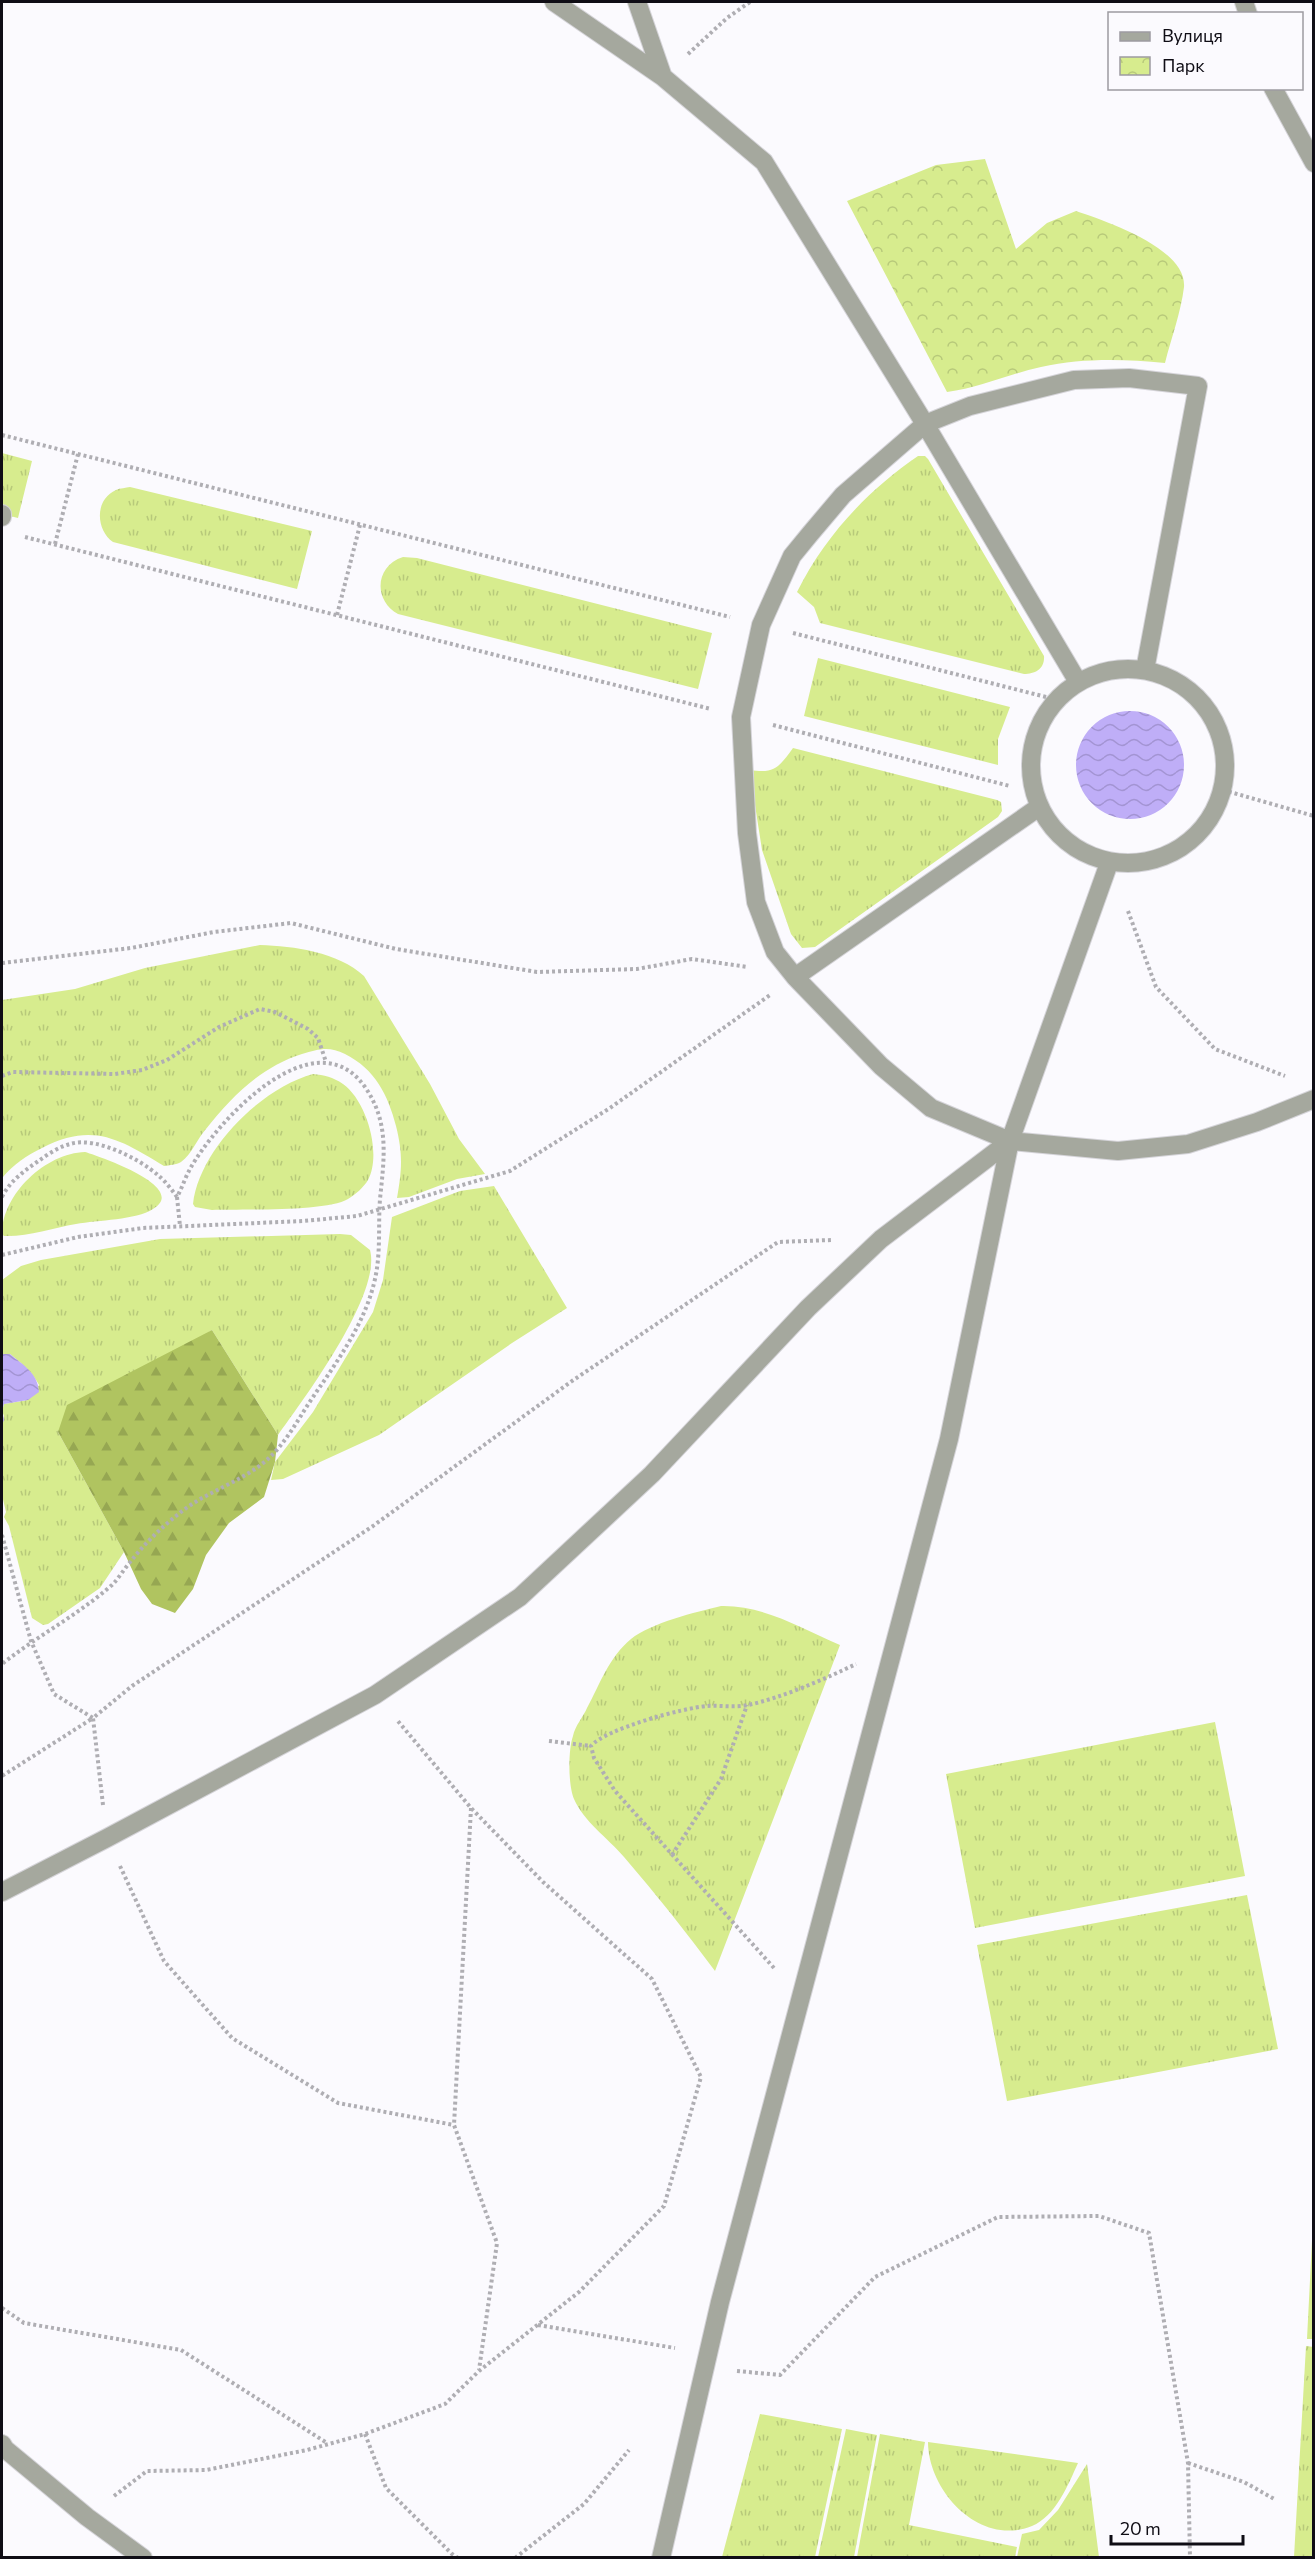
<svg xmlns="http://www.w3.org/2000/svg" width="1315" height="2559" viewBox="0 0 1315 2559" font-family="Commissioner,sans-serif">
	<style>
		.grass { fill: url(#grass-tufts) }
		.forest { fill: url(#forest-firs) }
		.park { fill: url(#park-crowns) }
		.water { fill: url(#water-waves) }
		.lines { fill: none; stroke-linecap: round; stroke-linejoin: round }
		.minor-casing { stroke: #d5d4d9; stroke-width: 20 }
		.path { stroke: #afaeb3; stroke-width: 4; stroke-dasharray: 3 3; stroke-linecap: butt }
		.minor { stroke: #a5a89e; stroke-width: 18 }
	</style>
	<defs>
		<pattern id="grass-tufts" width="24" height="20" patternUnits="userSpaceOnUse" patternTransform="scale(1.5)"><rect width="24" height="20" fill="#d7ec8e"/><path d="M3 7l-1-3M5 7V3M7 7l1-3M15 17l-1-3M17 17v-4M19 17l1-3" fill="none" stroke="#b7c97a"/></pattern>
		<pattern id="forest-firs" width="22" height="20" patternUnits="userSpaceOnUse" patternTransform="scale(1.5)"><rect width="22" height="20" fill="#b0c460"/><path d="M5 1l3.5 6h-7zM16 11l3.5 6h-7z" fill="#96a752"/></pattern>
		<pattern id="park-crowns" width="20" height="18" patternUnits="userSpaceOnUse" patternTransform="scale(1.5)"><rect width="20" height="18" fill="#d7ec8e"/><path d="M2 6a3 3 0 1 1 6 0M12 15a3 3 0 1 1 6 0" fill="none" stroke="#b7c97a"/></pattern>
		<pattern id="water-waves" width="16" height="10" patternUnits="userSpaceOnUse" patternTransform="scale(1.5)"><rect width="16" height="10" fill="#bfaef7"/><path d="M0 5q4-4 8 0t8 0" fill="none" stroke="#a394d3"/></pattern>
	</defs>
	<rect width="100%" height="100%" fill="#fbfafe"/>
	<path class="grass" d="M 2,453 L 32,461 L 18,518 L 2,514 Z
		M 918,456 L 925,456 L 928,459 L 1044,656 C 1045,669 1035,674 1024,674 L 820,623 L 814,607 L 797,592 C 825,536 867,491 918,456 Z
		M 130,487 L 312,531 L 297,589 L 113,542 C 96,530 94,500 116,490 C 120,488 126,488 130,487 Z
		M 403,557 L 417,558 L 712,633 L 698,689 L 398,614 C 373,600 375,566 403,557 Z
		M 818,658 L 1010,707 L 998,739 L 998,765 L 804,716 Z
		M 793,748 L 997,800 L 1001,802 L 1002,811 L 998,817 L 815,947 L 802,948 L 791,934 L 762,850 L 750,773 L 750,770 C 775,774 779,767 793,748 Z
		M 260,945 C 294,946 338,952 364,976 L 430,1084 L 459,1139 L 485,1174 L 457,1179 L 409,1197 L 397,1198 C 402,1170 403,1154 396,1126 C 388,1095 375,1069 345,1054 C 329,1046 319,1049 302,1054 C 261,1067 232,1096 206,1129 C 197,1139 192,1154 181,1162 C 176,1165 170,1165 164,1166 C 119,1139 93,1122 42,1148 C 26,1156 14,1164 2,1178 L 2,1000 L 75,989 L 145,968 Z
		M 313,1074 C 324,1075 333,1077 343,1084 C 367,1101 382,1154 368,1180 C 364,1187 355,1195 348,1199 C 327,1212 240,1209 212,1210 L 195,1207 L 193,1204 C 199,1150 261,1088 313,1074 Z
		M 85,1152 C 98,1156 190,1187 153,1209 C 136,1220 98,1220 76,1224 C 53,1228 27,1237 4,1236 L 2,1234 C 2,1194 46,1153 85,1152 Z
		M 494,1186 L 567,1308 L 512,1343 L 379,1435 L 283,1479 L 271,1480 L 275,1462 L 313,1412 L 373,1312 L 383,1280 L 392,1217 L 460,1191 Z
		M 340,1234 L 351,1235 L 370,1250 C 382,1294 304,1399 278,1435 L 212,1330 L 58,1432 L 124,1552 L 100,1588 L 48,1624 L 43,1625 L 32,1618 L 9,1526 L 4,1517 L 6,1512 L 2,1495 L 2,1425 L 4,1416 L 2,1411 L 4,1404 L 28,1400 L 39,1385 C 31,1370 22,1364 10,1354 L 2,1354 L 2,1280 L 21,1266 L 41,1260 L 160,1239 Z
		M 721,1606 C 763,1605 801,1628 840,1645 L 715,1971 C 686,1932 656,1894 624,1857 C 608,1838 584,1822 574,1799 C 568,1785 568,1750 573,1736 C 575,1726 583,1717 587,1708 C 600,1684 609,1657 631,1639 C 651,1623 696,1612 721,1606 Z
		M 1215,1722 L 1245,1876 L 975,1928 L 946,1774 Z
		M 1247,1895 L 1278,2049 L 1007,2101 L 977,1945 Z
		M 1313,2221 L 1313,2339 L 1307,2339 Z
		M 1306,2346 L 1314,2347 L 1313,2557 L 1294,2557 Z
		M 760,2414 L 842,2429 L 815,2557 L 722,2557 Z
		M 846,2429 L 877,2435 L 854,2557 L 818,2557 Z
		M 880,2434 L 925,2442 L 909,2525 L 1017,2547 L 1015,2557 L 857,2557 Z
		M 928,2443 L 928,2442 L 1078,2463 C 1068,2485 1056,2516 1032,2526 C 980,2547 929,2492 928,2443 Z
		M 1087,2464 L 1099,2557 L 1017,2557 L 1022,2534 L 1039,2530 L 1058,2510 Z"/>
	<path class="forest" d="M 212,1330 L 278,1435 L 275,1462 L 264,1497 L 229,1523 L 206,1555 L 193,1589 L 175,1613 L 152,1604 L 141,1589 L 124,1552 L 58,1432 L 67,1405 Z"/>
	<path class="park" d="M 985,159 L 1016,249 L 1047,223 L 1076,211 C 1105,221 1187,248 1184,287 C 1181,312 1171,339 1165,363 C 1123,359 1082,358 1041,367 C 1009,374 979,388 947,392 L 847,201 L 936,165 Z"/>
	<path class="water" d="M1076 765a54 54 0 1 1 108 0a54 54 0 1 1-108 0Z
		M 2,1354 L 10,1354 C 23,1365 38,1373 39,1392 L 28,1400 L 4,1404 L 2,1411 L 4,1420 L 2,1425 Z"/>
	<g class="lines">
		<g class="minor-casing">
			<path id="minor" d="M 554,2 L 663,77 L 764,162 L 925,424 L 1078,682
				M 637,2 L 663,77
				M 1244,2 L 1248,14
				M 1273,88 L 1314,163
				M 2,514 L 2,517
				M1031 766a97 97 0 1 1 194 0a97 97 0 1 1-194 0Z
				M 1145,670 L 1198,386 L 1129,378 L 1074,380 L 970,406 L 925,424 L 843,495 L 810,534 L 792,556 L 761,625 L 741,717 L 747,833 L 756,902 L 775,952 L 795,977 L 881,1066 L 931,1108 L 1010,1141 L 1118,1151 L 1188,1144 L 1257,1122 L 1314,1099
				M 795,977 L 1039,807
				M 2,1892 L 107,1838 L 375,1695 L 520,1597 L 652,1474 L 808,1308 L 881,1239 L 1010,1141
				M 2,2444 L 5,2449 L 87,2517 L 143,2558
				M 661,2558 L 720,2302 L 949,1439 L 1010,1141 L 1109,863"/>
		</g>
		<path class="path" d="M 688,54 L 727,18 L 750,2
			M 2,435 L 730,617
			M 25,537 L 711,709
			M 55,544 L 78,454
			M 337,615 L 360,525
			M 793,633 L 1050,698
			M 773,725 L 1010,786
			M 1223,790 L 1314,816
			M 1128,911 L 1156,987 L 1215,1049 L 1285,1076
			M 2,963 L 131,948 L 214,932 L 291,923 L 396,949 L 537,972 L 637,969 L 692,959 L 748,967
			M 2,1076 L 13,1072 L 115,1074 L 142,1070 L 167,1060 L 219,1027 L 260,1009 L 275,1012 L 308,1029 L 318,1038 L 326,1062
			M 2,1197 C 10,1181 23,1172 37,1162 C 47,1155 58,1147 70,1144 C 96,1136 140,1159 159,1176 C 166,1182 172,1190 177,1197 C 182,1188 185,1178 190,1169 C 216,1122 314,1015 365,1087 C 390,1123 384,1159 380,1199 C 378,1226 381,1252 375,1279 C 365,1325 335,1364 309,1403 C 298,1420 288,1438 274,1453 C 249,1480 210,1489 181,1512 C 163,1526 145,1543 131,1561 C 124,1569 119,1578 112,1585 C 78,1615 37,1636 2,1664
			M 177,1197 L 180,1226
			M 2,1255 L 78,1237 L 143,1228 L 303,1221 L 357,1216 L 510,1171 L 610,1108 L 770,995
			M 2,1535 L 31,1641 L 54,1694 L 93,1718 L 2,1776
			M 549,1741 L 591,1746
			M 103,1805 L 93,1718 L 132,1686 L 373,1526 L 572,1381 L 778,1242 L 832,1240
			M 471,1808 L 454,2125 L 497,2243 L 479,2370
			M 672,1855 L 721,1779 L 747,1705
			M 120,1866 L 164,1961 L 232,2038 L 338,2103 L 454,2125
			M 774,1968 L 615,1791 L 594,1758 L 591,1746 C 605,1729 683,1708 707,1706 C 720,1705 735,1708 748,1705 C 781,1698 825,1679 856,1664
			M 2,2308 L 24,2323 L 181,2350 L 327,2443
			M 538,2325 L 675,2348
			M 737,2371 L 780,2375 L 875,2277 L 998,2217 L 1099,2216 L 1149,2233 L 1188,2463 L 1190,2558
			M 365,2434 L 386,2488 L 452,2554 L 458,2558
			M 1188,2463 L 1244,2482 L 1276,2500
			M 114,2496 L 147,2471 L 206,2470 L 307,2450 L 365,2434 L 445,2404 L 479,2371 L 579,2292 L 664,2206 L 701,2077 L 652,1979 L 543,1882 L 471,1808 L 397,1720
			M 515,2558 L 584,2504 L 629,2450"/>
		<use href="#minor" class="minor"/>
	</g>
	<rect width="1315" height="2559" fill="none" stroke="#0f0d15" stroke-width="6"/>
	<rect x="1108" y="12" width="195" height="78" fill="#fbfafe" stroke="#9d9ba1" stroke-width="1.5"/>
	<rect x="1120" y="32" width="30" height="9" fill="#a5a89e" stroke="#9d9ba1" stroke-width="1.5"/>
	<text x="1162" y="42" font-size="18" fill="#0f0d15">Вулиця</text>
	<rect x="1120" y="57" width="30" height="18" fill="url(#park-crowns)" stroke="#9d9ba1" stroke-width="1.5"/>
	<text x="1162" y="72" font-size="18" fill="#0f0d15">Парк</text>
	<path d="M1111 2535v9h132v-9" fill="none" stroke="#0f0d15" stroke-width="3"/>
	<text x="1120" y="2535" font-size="18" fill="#0f0d15" stroke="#fbfafe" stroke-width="4.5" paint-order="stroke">20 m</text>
</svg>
